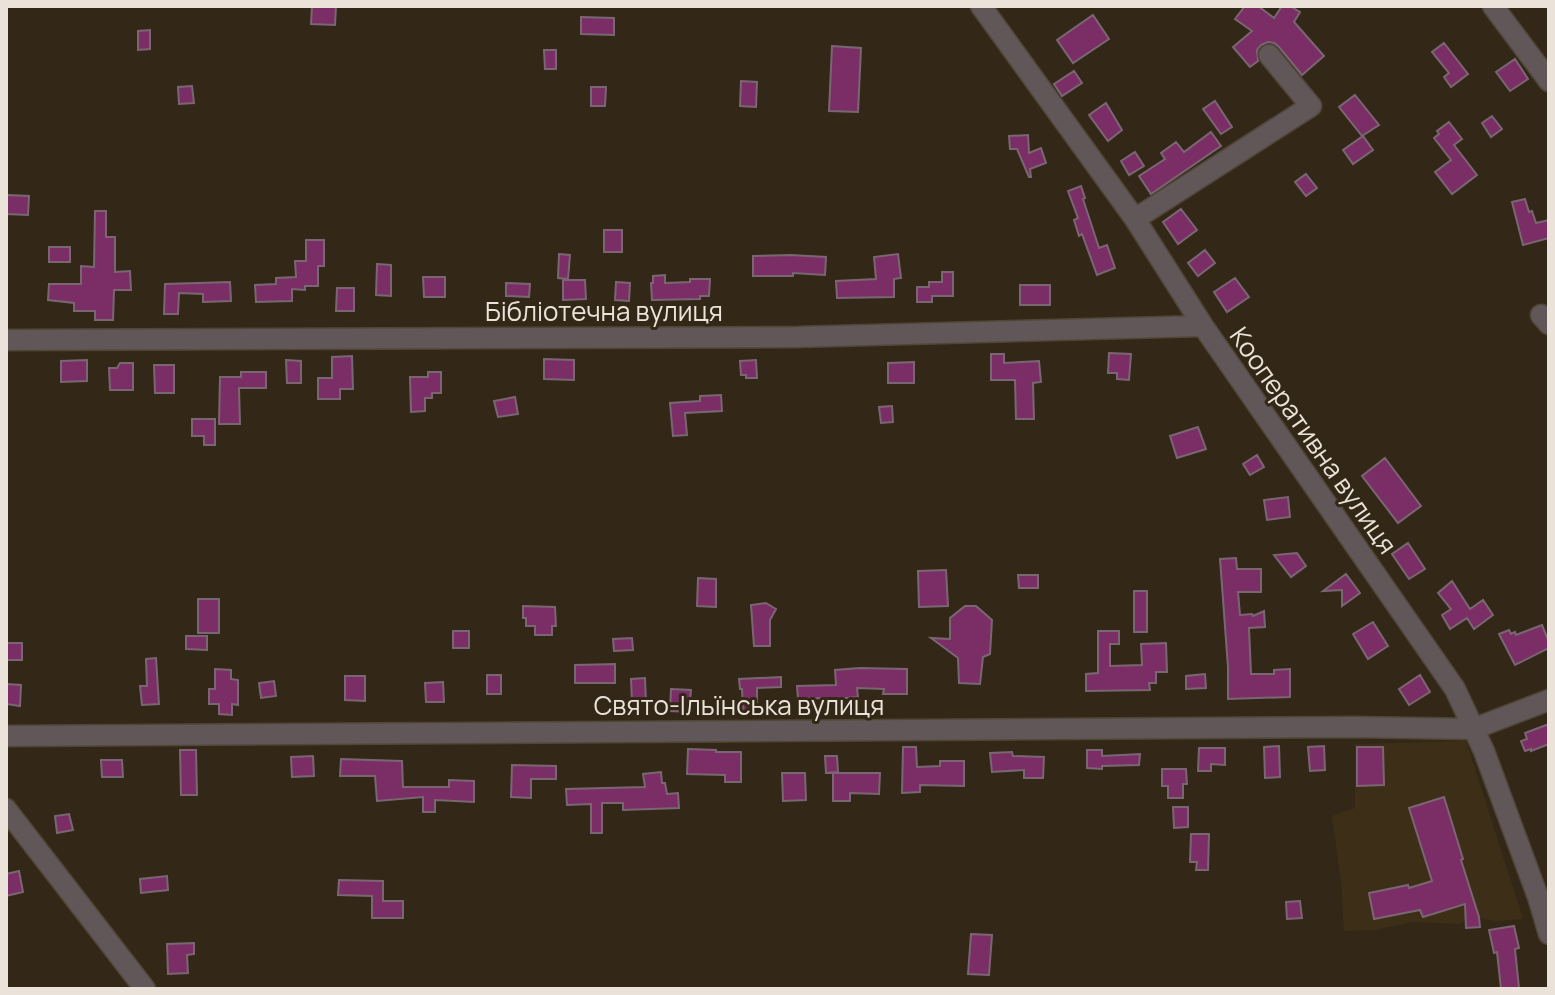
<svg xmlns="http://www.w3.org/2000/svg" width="1555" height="995" viewBox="0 0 1555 995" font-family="Manrope,sans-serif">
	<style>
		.built { fill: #3d2f17 }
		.building { fill: #7b2e65; stroke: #7a6672; stroke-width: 2 }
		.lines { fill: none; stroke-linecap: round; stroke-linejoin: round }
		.minor-casing { stroke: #504636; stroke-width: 23 }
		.minor { stroke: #615658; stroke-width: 20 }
		.labels { text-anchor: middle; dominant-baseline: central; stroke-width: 6; stroke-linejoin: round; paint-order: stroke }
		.street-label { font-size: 26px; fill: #ebe3d9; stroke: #332817 }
	</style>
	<rect width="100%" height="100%" fill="#332817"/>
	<path class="built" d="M 1466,741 L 1523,919 L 1495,921 L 1481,918 L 1466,919 L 1460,924 L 1413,922 L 1375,930 L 1344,931 L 1341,882 L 1332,816 L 1355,808 L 1355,744 Z"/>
	<path class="building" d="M 312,6 L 336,6 L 335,25 L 311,24 Z
		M 1245,6 L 1258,6 L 1274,18 L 1282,6 L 1290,6 L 1300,12 L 1294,22 L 1324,56 L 1302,75 L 1279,47 L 1274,43 L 1268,42 L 1261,45 L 1257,50 L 1258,61 L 1250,67 L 1233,47 L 1252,31 L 1235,19 Z
		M 1093,15 L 1109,39 L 1073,63 L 1057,40 Z
		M 581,17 L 614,18 L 614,35 L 581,34 Z
		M 150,30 L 150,49 L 138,50 L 138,31 Z
		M 1444,43 L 1468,74 L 1451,87 L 1444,77 L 1449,73 L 1432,52 Z
		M 832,46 L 861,48 L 858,112 L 829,111 Z
		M 544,50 L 556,50 L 556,69 L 545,69 Z
		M 1515,59 L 1528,79 L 1510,91 L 1496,72 Z
		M 1074,71 L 1082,83 L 1062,96 L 1054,84 Z
		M 741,81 L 757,82 L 756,107 L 740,106 Z
		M 192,86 L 194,103 L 179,104 L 178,87 Z
		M 591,87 L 606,87 L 605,106 L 591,106 Z
		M 1355,95 L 1379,125 L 1362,136 L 1339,107 Z
		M 1215,101 L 1232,127 L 1221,134 L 1203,109 Z
		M 1106,103 L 1122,130 L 1108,141 L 1089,115 Z
		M 1492,116 L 1502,129 L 1491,137 L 1482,123 Z
		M 1449,122 L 1462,139 L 1454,145 L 1477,175 L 1452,194 L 1435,172 L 1451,160 L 1434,138 L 1439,134 L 1437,131 Z
		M 1211,132 L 1221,146 L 1151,194 L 1139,176 L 1165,159 L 1161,153 L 1176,142 L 1184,152 Z
		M 1028,135 L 1029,153 L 1041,148 L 1046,163 L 1030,169 L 1031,177 L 1029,177 L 1017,149 L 1010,149 L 1009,136 Z
		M 1363,136 L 1373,150 L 1353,164 L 1343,150 Z
		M 1135,152 L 1144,166 L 1129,175 L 1121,161 Z
		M 1306,174 L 1317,188 L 1306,196 L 1295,182 Z
		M 1081,186 L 1085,198 L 1083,199 L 1099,248 L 1107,245 L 1115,268 L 1097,275 L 1082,234 L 1079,236 L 1074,220 L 1078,218 L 1068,191 Z
		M 7,195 L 29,196 L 28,215 L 6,214 Z
		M 1525,199 L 1529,212 L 1532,211 L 1536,223 L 1549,220 L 1549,238 L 1523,245 L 1512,202 Z
		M 1181,209 L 1197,230 L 1178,244 L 1163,222 Z
		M 95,211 L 106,211 L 106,237 L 115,237 L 115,272 L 130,271 L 131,290 L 114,290 L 113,320 L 95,320 L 95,311 L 74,311 L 74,303 L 48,300 L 49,284 L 81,284 L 81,266 L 94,267 Z
		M 604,230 L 622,230 L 622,252 L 604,252 Z
		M 306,240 L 324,240 L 324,266 L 318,266 L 318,286 L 305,286 L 305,290 L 292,289 L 292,301 L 256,302 L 255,285 L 276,284 L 276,278 L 296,277 L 295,261 L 306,261 Z
		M 49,247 L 70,247 L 70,262 L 49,262 Z
		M 1205,250 L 1215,263 L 1198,276 L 1188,263 Z
		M 559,254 L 570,255 L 568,279 L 558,278 Z
		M 898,254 L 901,278 L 894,279 L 894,297 L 837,298 L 836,281 L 876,279 L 874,257 Z
		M 791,255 L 826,257 L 825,275 L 793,273 L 793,276 L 753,276 L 753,256 Z
		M 377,264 L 391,265 L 391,296 L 376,295 Z
		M 942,272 L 953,272 L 953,296 L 932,296 L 932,302 L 917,302 L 917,287 L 929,287 L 929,282 L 942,282 Z
		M 665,275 L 665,283 L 690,282 L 690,279 L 710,279 L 709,296 L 700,296 L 700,299 L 652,300 L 651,283 L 653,283 L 653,276 Z
		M 423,277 L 445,277 L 445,297 L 424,297 Z
		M 1235,278 L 1249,297 L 1227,312 L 1214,292 Z
		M 563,280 L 585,280 L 586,299 L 563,300 Z
		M 230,282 L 231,301 L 203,302 L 203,294 L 179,293 L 178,314 L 164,314 L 165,284 Z
		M 616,282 L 630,283 L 629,301 L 615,300 Z
		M 506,283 L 530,284 L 529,297 L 506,296 Z
		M 1020,285 L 1050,285 L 1050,305 L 1020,305 Z
		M 337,288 L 354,288 L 354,311 L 336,311 Z
		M 1109,353 L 1131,354 L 1129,380 L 1117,379 L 1117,373 L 1108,373 Z
		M 991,354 L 1004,354 L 1004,363 L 1039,361 L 1041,382 L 1033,383 L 1034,419 L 1016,419 L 1015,380 L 991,380 Z
		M 352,356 L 353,389 L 340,389 L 340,399 L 318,399 L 318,378 L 332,378 L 332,357 Z
		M 544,359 L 574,360 L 574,380 L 544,379 Z
		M 87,360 L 87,381 L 61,382 L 61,361 Z
		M 286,360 L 301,361 L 301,383 L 287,383 Z
		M 756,360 L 757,378 L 746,378 L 746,375 L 741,375 L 740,361 Z
		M 914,362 L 914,383 L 888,383 L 888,363 Z
		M 120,363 L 133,363 L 133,390 L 110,390 L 109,368 L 117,368 Z
		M 154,365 L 174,365 L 174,393 L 155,393 Z
		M 241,372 L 266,372 L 266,388 L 239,388 L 240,424 L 219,424 L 220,377 L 241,377 Z
		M 428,372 L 441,372 L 441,393 L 432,393 L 432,398 L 425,398 L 425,411 L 411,412 L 410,377 L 428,377 Z
		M 721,395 L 722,411 L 685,413 L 687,435 L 673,436 L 670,403 L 700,401 L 700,396 Z
		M 515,397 L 518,414 L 498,417 L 494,401 Z
		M 892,406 L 893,422 L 881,423 L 879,407 Z
		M 192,419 L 215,419 L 215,445 L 204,445 L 204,436 L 192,436 Z
		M 1198,427 L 1206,449 L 1177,458 L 1170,436 Z
		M 1257,455 L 1264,467 L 1250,475 L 1243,464 Z
		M 1385,458 L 1421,506 L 1398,523 L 1362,476 Z
		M 1288,497 L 1290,517 L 1267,520 L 1264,500 Z
		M 1408,543 L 1425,569 L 1409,579 L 1392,554 Z
		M 1297,553 L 1306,566 L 1291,577 L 1274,555 Z
		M 1236,558 L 1237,569 L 1261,569 L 1261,592 L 1238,592 L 1240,615 L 1252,614 L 1253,616 L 1264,611 L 1265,627 L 1249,628 L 1251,674 L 1274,674 L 1274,670 L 1290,669 L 1290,697 L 1228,699 L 1228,667 L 1220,559 Z
		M 946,570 L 948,606 L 919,607 L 918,571 Z
		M 1346,574 L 1360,593 L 1342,606 L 1342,590 L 1323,591 Z
		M 1018,575 L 1038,575 L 1038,588 L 1019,588 Z
		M 698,578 L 716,579 L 716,607 L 697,606 Z
		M 1452,581 L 1470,609 L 1483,600 L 1493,615 L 1474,629 L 1467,618 L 1450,629 L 1442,615 L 1451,609 L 1438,593 Z
		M 1134,591 L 1147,591 L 1147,632 L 1134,632 Z
		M 198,599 L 219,599 L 219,633 L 198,633 Z
		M 766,603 L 776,609 L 770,620 L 770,646 L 754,646 L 751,605 Z
		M 523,606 L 555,607 L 556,626 L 552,626 L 552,635 L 535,635 L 535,626 L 526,626 L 526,618 L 523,618 Z
		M 965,606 L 976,606 L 992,620 L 990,654 L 983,657 L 980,684 L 959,683 L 958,658 L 931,638 L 950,639 L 950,618 Z
		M 1373,622 L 1388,646 L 1368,659 L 1353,634 Z
		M 1542,625 L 1549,642 L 1549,648 L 1515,665 L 1499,634 L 1509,630 L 1511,634 L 1515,632 L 1516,635 Z
		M 453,631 L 469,631 L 469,648 L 453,648 Z
		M 1098,631 L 1119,631 L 1119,644 L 1110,644 L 1110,666 L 1142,665 L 1141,644 L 1166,643 L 1167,672 L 1156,672 L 1156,683 L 1149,683 L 1150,690 L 1086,691 L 1086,674 L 1098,673 Z
		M 186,636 L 207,636 L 207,650 L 186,649 Z
		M 632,638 L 633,650 L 614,651 L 613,639 Z
		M 6,643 L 22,643 L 22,660 L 6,660 Z
		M 156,658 L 159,704 L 142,705 L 140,686 L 147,686 L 146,659 Z
		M 615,664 L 615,683 L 575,683 L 575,665 Z
		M 860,668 L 907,669 L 907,694 L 883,694 L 884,689 L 857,688 L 858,697 L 822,700 L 822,698 L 798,699 L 797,686 L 836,685 L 835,670 Z
		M 215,669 L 231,670 L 231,679 L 238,680 L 238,705 L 232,704 L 232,715 L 219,714 L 219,704 L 209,704 L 209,689 L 215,689 Z
		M 1205,674 L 1206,688 L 1186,689 L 1186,676 Z
		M 487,675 L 501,675 L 501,694 L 487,694 Z
		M 1420,675 L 1430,692 L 1409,705 L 1399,689 Z
		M 345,676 L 365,676 L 365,701 L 345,700 Z
		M 781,677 L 781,687 L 757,688 L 757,711 L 743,712 L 742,689 L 740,689 L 739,679 Z
		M 645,678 L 646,702 L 632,702 L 631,679 Z
		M 274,681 L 276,696 L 261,698 L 259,683 Z
		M 443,682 L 444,702 L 426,702 L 425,683 Z
		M 6,684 L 21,685 L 20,706 L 6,704 Z
		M 671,689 L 691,690 L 689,712 L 670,711 Z
		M 1549,724 L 1549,744 L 1531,751 L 1531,749 L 1525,751 L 1521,741 L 1527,739 L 1525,733 Z
		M 1279,746 L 1280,777 L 1265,778 L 1264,747 Z
		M 1324,746 L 1325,770 L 1310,771 L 1308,747 Z
		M 903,747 L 916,747 L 917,767 L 940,766 L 940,761 L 964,761 L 964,786 L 920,785 L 920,792 L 902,793 Z
		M 1357,747 L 1383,747 L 1384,785 L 1357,786 Z
		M 1199,748 L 1225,748 L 1225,765 L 1211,764 L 1211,771 L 1198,771 Z
		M 688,749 L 716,750 L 716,752 L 741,752 L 741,782 L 725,782 L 725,775 L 687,774 Z
		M 180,750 L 196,750 L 197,795 L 181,795 Z
		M 1087,750 L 1102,750 L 1102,756 L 1140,754 L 1139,765 L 1102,766 L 1102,769 L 1087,768 Z
		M 1012,752 L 1013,756 L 1044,757 L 1043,778 L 1024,778 L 1024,770 L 992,772 L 990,753 Z
		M 313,756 L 314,776 L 292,777 L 291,757 Z
		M 825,756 L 837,756 L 838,772 L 826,773 Z
		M 341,759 L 402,761 L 403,787 L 449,787 L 449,780 L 474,781 L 474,802 L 435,800 L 435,812 L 423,812 L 423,797 L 377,801 L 375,776 L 340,776 Z
		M 101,760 L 122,760 L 123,777 L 102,777 Z
		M 512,765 L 556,766 L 556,779 L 531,779 L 531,798 L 511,797 Z
		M 1162,769 L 1186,769 L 1187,784 L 1183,784 L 1183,798 L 1168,798 L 1168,786 L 1162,786 Z
		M 661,772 L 662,783 L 665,783 L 667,794 L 678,793 L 679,808 L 623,810 L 623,803 L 602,803 L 602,833 L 591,833 L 591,804 L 567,805 L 566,789 L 645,787 L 643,774 Z
		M 782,773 L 805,773 L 806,800 L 783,801 Z
		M 833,773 L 880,773 L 879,794 L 850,793 L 850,801 L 833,801 Z
		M 1444,797 L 1463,859 L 1461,860 L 1479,917 L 1480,927 L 1466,928 L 1465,904 L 1423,917 L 1420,910 L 1374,919 L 1369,893 L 1408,885 L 1409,888 L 1432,881 L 1409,808 Z
		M 1173,807 L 1188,807 L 1188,827 L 1174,828 Z
		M 69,814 L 73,830 L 57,833 L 55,816 Z
		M 1191,834 L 1209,834 L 1208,870 L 1196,870 L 1197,862 L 1190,862 Z
		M 19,871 L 23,892 L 6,896 L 6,874 Z
		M 167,876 L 168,890 L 141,893 L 140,879 Z
		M 339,880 L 383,881 L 383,901 L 403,901 L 403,918 L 372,918 L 372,896 L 338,895 Z
		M 1300,901 L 1302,918 L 1287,919 L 1286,902 Z
		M 1514,926 L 1519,948 L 1515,949 L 1519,988 L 1501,989 L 1497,952 L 1494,953 L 1489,930 Z
		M 971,934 L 992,935 L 989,975 L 968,974 Z
		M 194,943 L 194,954 L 187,955 L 188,973 L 168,974 L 167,944 Z"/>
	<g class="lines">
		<g class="minor-casing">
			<path id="minor" d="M 981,6 L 1135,219 L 1203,326 L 1455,689 L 1484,751 L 1538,897 L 1549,934
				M 1493,6 L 1549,81
				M 1135,219 L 1311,106 L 1269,55
				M 1541,315 L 1549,324
				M 6,340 L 797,337 L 1203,326
				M 6,736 L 1354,727 L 1473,729 L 1549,700
				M 6,809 L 145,989"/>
		</g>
		<use href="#minor" class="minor"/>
	</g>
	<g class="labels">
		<g class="street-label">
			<text x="604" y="311">Бібліотечна вулиця</text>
			<text transform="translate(1314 440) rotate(55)">Кооперативна вулиця</text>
			<text x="739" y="705">Свято-Ільїнська вулиця</text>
		</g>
	</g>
	<rect width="1555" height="995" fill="none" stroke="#ebe3d9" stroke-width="16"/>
</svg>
